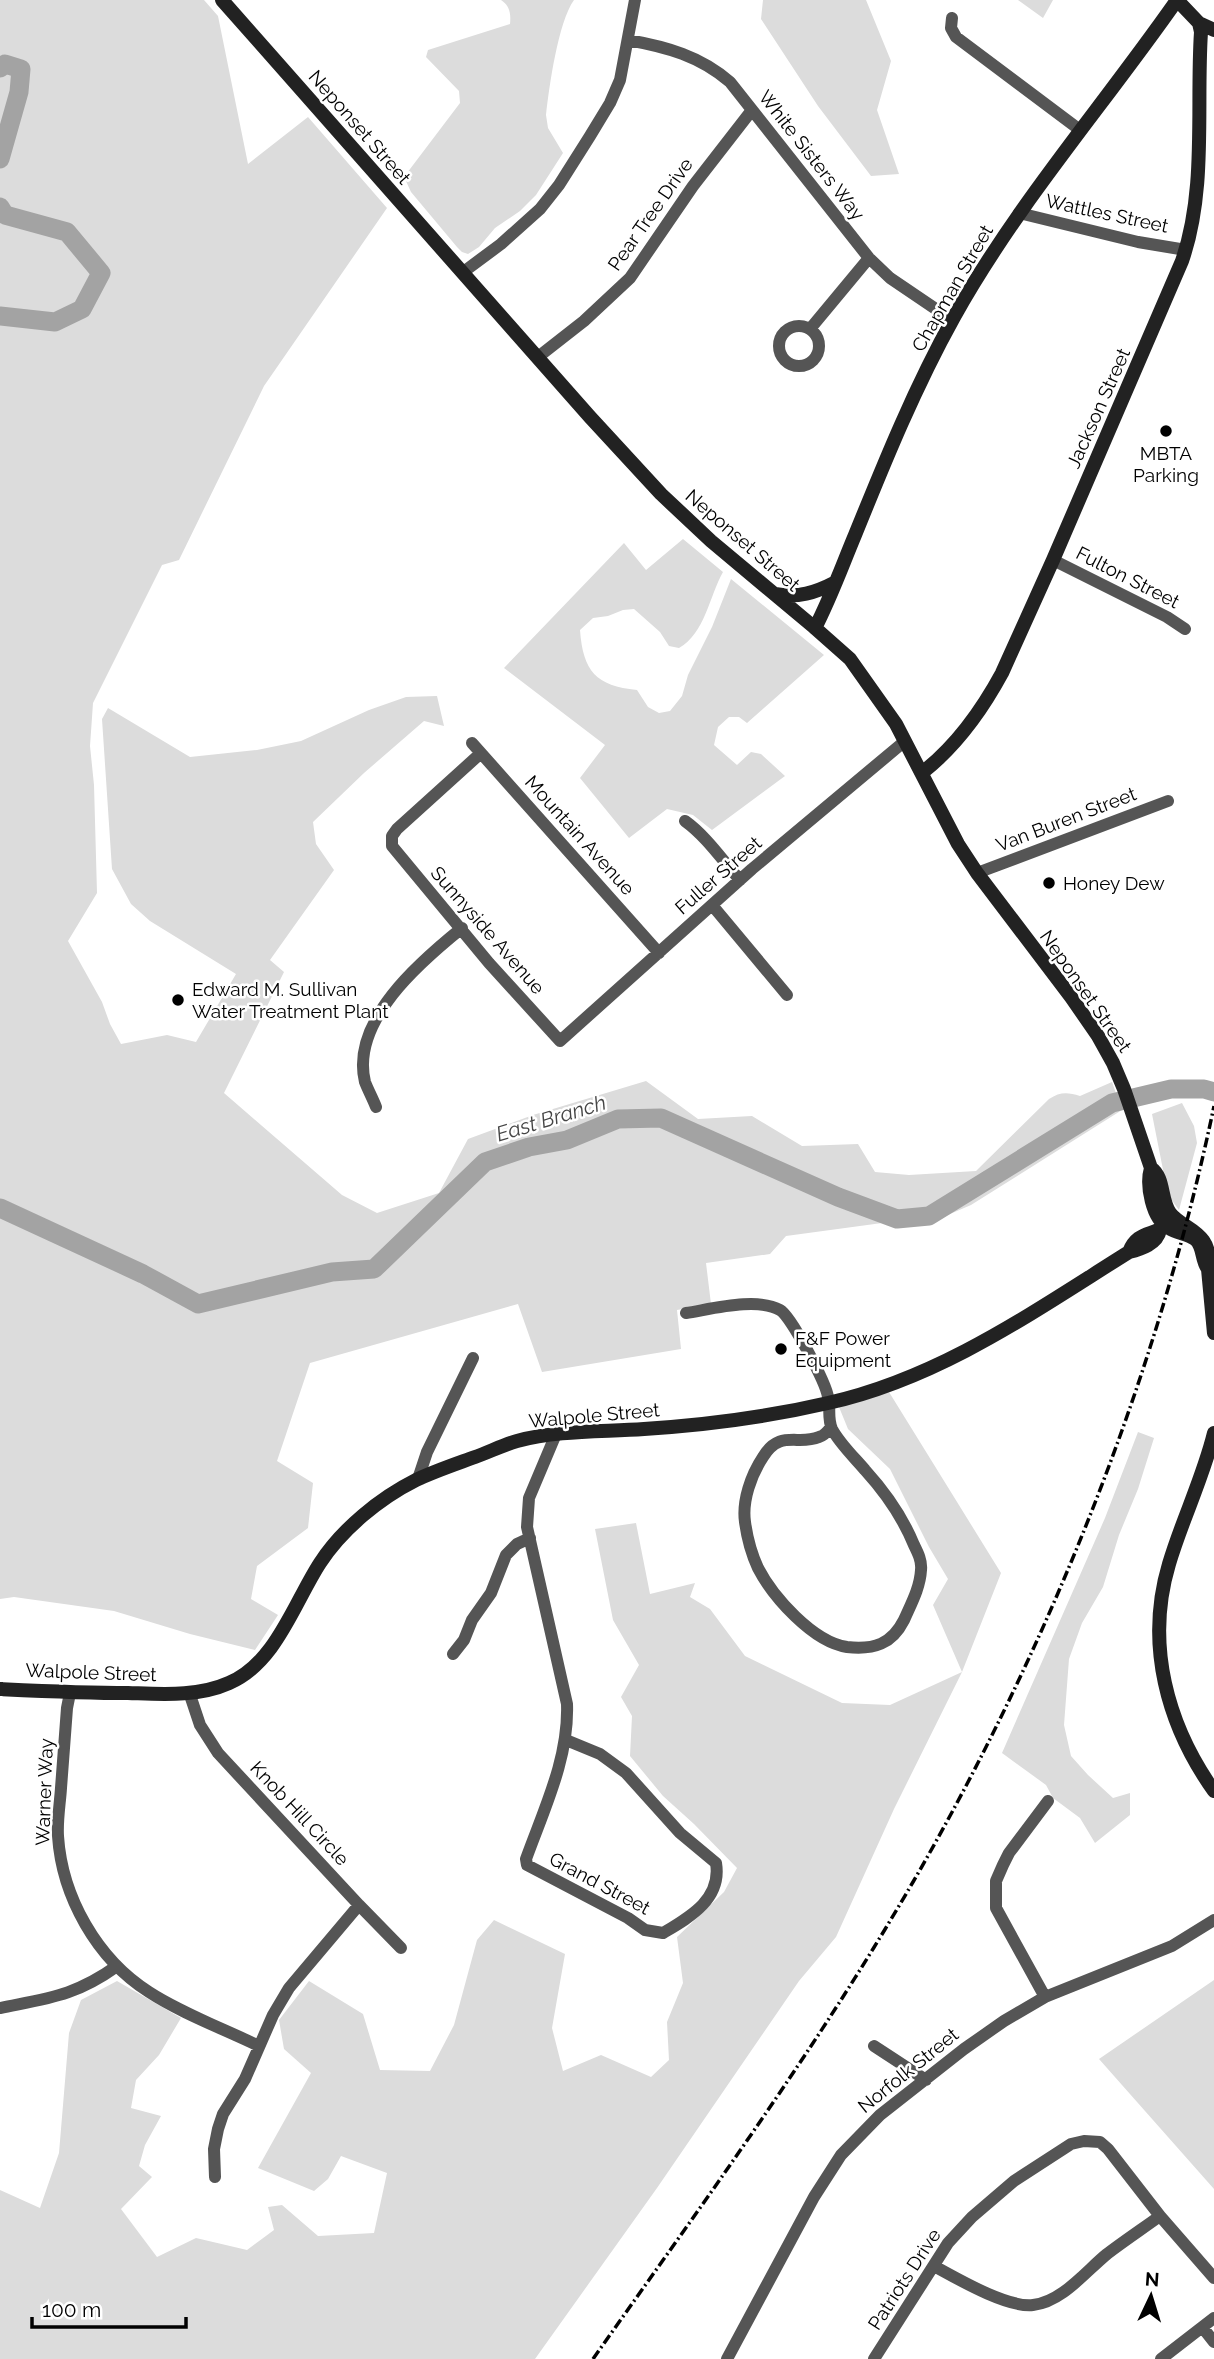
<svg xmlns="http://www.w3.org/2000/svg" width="1214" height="2359" viewBox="0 0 1214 2359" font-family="Raleway,sans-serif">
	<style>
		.green { fill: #dcdcdc }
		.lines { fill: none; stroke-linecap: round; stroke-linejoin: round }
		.river { stroke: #a3a3a3; stroke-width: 19 }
		.street { stroke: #555; stroke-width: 12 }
		.secondary { stroke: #222; stroke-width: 14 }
		.rail { stroke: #000; stroke-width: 3.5; stroke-dasharray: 10 3.5 2 3.5; stroke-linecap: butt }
		.poi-dot { fill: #000; stroke: #fff; stroke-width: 2.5 }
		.labels { text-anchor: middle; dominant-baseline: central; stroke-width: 5; stroke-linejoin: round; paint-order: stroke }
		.street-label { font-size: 19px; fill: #000; stroke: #fff }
		.poi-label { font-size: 19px; fill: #000; stroke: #fff; text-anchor: start }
		.water-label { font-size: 21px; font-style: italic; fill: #444; stroke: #fff }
	</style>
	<rect width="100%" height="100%" fill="#fff"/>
	<path class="green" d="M 0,0 L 204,0 L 218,16 L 248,164 L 308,117 L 387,208 L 264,386 L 179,560 L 162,565 L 93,703 L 90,746 L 94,785 L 97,893 L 68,941 L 102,1002 L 110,1024 L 121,1044 L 167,1035 L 196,1042 L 236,974 L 150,921 L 131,904 L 112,869 L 102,719 L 108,708 L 190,757 L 257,750 L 301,741 L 369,710 L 406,697 L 437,696 L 444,726 L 424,721 L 364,773 L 313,822 L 316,844 L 334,870 L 270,960 L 284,972 L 224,1093 L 342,1195 L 377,1213 L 439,1193 L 468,1139 L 533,1115 L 646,1081 L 698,1119 L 752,1116 L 802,1146 L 858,1144 L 875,1172 L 909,1175 L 976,1171 L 1049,1099 C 1060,1092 1067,1092 1080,1096 L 1112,1082 L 1122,1110 L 971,1205 L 929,1223 L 882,1223 L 786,1236 L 770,1254 L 706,1263 L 711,1304 L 677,1310 L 681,1349 L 542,1372 L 518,1304 L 310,1363 L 277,1461 L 313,1483 L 308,1528 L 257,1566 L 251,1599 L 278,1615 L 255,1650 L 190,1634 L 114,1611 L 14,1597 L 0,1599 Z
		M 501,0 L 574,0 C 558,22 549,88 546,115 L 548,128 L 563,153 L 536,195 L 520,211 L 495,228 L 479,247 L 468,254 L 462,252 L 457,247 L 411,192 L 405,179 L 407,173 L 460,103 L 459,91 L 426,57 L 428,50 L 510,24 C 511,14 510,6 501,0 Z
		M 763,0 L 866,0 L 891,61 L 877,110 L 899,174 L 871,176 L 818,106 L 761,19 Z
		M 1018,0 L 1053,0 L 1043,18 Z
		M 683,539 L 723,572 C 709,597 705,633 679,648 L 669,646 L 660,632 L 634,609 L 623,610 L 608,616 L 593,618 L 580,630 C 583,671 596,686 637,690 L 648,707 L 659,713 L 670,711 L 682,696 L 688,675 L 712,627 L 731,579 L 824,655 L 747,723 L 739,717 L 729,717 L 718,727 L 714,745 L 737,765 L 751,752 L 761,754 L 785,776 L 712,830 L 693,815 L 667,809 L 629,838 L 580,778 L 605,745 L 504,668 L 624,543 L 646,570 Z
		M 1182,1103 L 1194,1126 L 1197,1143 L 1179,1210 L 1168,1195 L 1152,1114 Z
		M 889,1392 L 1001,1573 L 962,1672 L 894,1809 L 836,1937 L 799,1981 L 657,2188 L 535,2359 L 0,2359 L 0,2190 L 40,2208 L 59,2153 L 69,2033 L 81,2000 L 117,1981 L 181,2018 L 159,2055 L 136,2080 L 131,2108 L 161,2116 L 145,2145 L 139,2166 L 152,2177 L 121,2209 L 157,2257 L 196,2238 L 247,2250 L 274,2230 L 268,2207 L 282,2205 L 318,2236 L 374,2233 L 387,2173 L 341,2156 L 328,2179 L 314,2191 L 258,2168 L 311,2073 L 284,2049 L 279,2020 L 309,1981 L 363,2014 L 380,2070 L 430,2071 L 454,2025 L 477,1940 L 494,1920 L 565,1954 L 552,2028 L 563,2071 L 601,2055 L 651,2077 L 669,2060 L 667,2022 L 683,1983 L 677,1937 L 724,1892 L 737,1868 L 694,1824 L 663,1796 L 630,1756 L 632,1716 L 621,1697 L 639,1665 L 613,1620 L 595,1529 L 636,1523 L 650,1594 L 695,1583 L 690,1597 L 710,1609 L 745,1656 L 842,1703 L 890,1705 L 962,1672 L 933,1605 L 948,1579 L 929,1547 L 890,1469 L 848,1429 L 839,1407 Z
		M 1138,1432 L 1154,1438 L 1138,1489 L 1119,1535 L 1103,1587 L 1082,1623 L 1069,1659 L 1064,1725 L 1071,1756 L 1088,1775 L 1113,1798 L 1130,1793 L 1130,1815 L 1095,1843 L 1080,1818 L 1053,1798 L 1046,1785 L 1002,1753 L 1105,1518 Z
		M 1214,1980 L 1214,2189 L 1099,2059 Z"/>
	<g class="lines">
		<path class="river" d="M 0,68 L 5,64 L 21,69 L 19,92 L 0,159
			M 0,207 L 5,215 L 67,232 L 101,273 L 82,309 L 55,322 L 0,316
			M 0,1208 L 143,1274 L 198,1304 L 332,1272 L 374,1269 L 485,1162 L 529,1147 L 567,1140 L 618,1119 L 661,1118 L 838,1197 L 897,1219 L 929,1216 L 1112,1103 L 1171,1089 L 1204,1089 L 1214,1092"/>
		<path class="street" d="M 952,18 L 951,28 L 956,37 L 1080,130
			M 628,40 C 667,47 700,56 730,82 L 869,258 L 890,278 L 952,320
			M 1019,213 L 1138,242 L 1186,250
			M 462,273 L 501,244 L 540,209 L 559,185 L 590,136 L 610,103 L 620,80 L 635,0
			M779 346a20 20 0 1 1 40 0a20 20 0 1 1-40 0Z
			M 810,329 L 869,258
			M 538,357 L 584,321 L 630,278 L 693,186 L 752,110
			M 1053,560 L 1167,617 L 1185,629
			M 472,743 L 659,953
			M 481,753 L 397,829 L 392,836 L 392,846 L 489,963 L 560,1041 L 752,869 L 905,741
			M 685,821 C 706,836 723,861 740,880
			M 977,873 L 1168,801
			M 712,905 L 787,995
			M 376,1107 C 373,1099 368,1090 365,1082 C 350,1021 421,961 462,928
			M 686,1313 C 712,1309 757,1297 780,1310 C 791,1316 826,1383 828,1397 C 831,1408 827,1418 832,1429 C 840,1444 854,1457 865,1470 C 885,1492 903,1518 914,1545 C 918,1553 922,1561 921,1570 C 920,1588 911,1604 904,1620 C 892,1644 874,1650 847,1647 C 813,1642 773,1597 758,1568 C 752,1555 747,1537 745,1522 C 742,1501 751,1475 763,1457 C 780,1429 798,1446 819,1437 C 824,1436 828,1431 831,1427
			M 556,1434 L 529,1498 L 527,1527 L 567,1704 C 569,1758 544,1809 526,1859 L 527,1865 L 628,1918 L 645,1930 L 663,1933 C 690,1917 722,1899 716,1863 L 680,1833 L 626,1773 L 600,1754 L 566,1740
			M 418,1479 L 427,1452 L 473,1358
			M 453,1654 L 464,1640 L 472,1620 L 491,1593 L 506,1555 L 517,1544 L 530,1538
			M 189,1692 L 200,1725 L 218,1753 L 359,1905 L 401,1948
			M 70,1693 L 67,1708 C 65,1735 63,1761 61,1788 C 60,1804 57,1820 58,1836 C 62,1897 97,1959 149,1992 C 181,2013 224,2029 259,2046
			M 1045,1997 L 996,1908 L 996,1881 L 1003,1865 L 1009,1853 L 1048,1801
			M 0,2008 C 49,1998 75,1996 117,1966
			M 874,2046 L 926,2080
			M 215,2177 L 214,2149 L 218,2129 L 223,2114 L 245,2079 L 273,2015 L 289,1988 L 359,1905
			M 934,2266 C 956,2278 1007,2308 1033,2305 C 1062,2302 1086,2271 1107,2254 C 1124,2241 1142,2229 1160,2216
			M 1203,2328 L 1214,2342
			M 727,2359 L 814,2197 L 841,2155 L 880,2115 L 964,2049 L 1004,2021 L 1045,1997 L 1172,1946 L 1214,1920
			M 874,2359 L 948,2243 L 972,2217 L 1014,2181 L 1071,2144 L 1084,2141 L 1100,2142 L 1108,2149 L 1160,2216 L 1214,2278
			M 1161,2359 L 1214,2318"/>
		<path class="secondary" d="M 222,0 L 590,417 L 661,494 L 711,541 L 815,628 L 850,659 L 896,724 L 958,844 L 977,873 L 1071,997 L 1098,1036 L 1113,1063 L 1124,1089 L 1151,1168 C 1165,1178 1160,1199 1170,1213 C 1183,1230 1214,1231 1208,1269
			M 775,594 C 798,598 815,593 836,582
			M 815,628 C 831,597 842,566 855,535 C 885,461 915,387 954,317 C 1017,204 1103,106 1177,0 L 1199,23 L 1214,30
			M 923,772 C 956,746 982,710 1002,673 L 1053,560 L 1182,261 C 1207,189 1196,107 1201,32 L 1199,23
			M 1151,1168 C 1146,1185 1152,1219 1169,1228 C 1177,1233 1188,1234 1195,1239 C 1204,1246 1201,1260 1208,1269 L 1214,1333
			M 1129,1252 C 1137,1231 1152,1236 1165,1226
			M 1214,1433 C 1203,1478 1182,1520 1169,1564 C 1145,1644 1167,1725 1214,1791
			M 0,1689 C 43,1691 85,1693 128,1693 C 161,1694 198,1697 229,1683 C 276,1663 294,1603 320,1563 C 342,1529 380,1498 416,1480 C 435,1471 456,1464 475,1457 C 489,1452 503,1445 517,1441 C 558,1430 602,1432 644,1429 C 706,1425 768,1417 828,1403 C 940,1378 1033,1312 1129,1252 C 1141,1249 1157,1244 1160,1230"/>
		<path class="rail" d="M 593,2359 C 703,2203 817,2048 913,1882 C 1050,1645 1158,1374 1214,1106"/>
	</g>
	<g class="poi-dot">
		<circle cx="1166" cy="431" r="7"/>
		<circle cx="1049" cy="883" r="7"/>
		<circle cx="178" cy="1000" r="7"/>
		<circle cx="781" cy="1349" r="7"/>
	</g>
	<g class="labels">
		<g class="street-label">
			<text transform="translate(360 127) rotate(49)">Neponset Street</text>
			<text transform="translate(812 155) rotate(52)">White Sisters Way</text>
			<text transform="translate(1107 213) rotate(12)">Wattles Street</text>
			<text transform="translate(650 214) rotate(-55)">Pear Tree Drive</text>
			<text transform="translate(952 288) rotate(-60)">Chapman Street</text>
			<text transform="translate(1098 408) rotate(-66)">Jackson Street</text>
			<text transform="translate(743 540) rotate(41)">Neponset Street</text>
			<text transform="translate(1128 577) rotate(27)">Fulton Street</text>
			<text transform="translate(1066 819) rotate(-21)">Van Buren Street</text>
			<text transform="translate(580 835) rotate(48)">Mountain Avenue</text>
			<text transform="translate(718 875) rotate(-41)">Fuller Street</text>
			<text transform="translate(488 930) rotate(49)">Sunnyside Avenue</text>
			<text transform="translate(1086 991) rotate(55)">Neponset Street</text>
			<text transform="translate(594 1415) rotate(-5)">Walpole Street</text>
			<text transform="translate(91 1672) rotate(2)">Walpole Street</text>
			<text transform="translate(44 1792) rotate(-88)">Warner Way</text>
			<text transform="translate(300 1813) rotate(47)">Knob Hill Circle</text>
			<text transform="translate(600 1883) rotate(28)">Grand Street</text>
			<text transform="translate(908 2070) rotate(-39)">Norfolk Street</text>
			<text transform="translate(904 2279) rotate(-57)">Patriots Drive</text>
		</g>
		<g class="poi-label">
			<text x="1166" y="453" text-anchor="middle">MBTA<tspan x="1166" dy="22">Parking</tspan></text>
			<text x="1063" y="883">Honey Dew</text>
			<text x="192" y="989">Edward M. Sullivan<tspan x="192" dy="22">Water Treatment Plant</tspan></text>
			<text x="795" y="1338">F&amp;F Power<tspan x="795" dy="22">Equipment</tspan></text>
		</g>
		<g class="water-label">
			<text transform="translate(551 1118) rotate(-17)">East Branch</text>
		</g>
	</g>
	<g transform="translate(1151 2296) rotate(4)" stroke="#ffffff" stroke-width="5" paint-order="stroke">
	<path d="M0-5L12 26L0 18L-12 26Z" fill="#000000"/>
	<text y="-10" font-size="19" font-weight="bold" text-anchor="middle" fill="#000000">N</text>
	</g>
	<path d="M32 2317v10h154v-10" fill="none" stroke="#000000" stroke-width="3.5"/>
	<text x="42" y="2317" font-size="21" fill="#000000" stroke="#ffffff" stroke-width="5" paint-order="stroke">100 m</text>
</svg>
